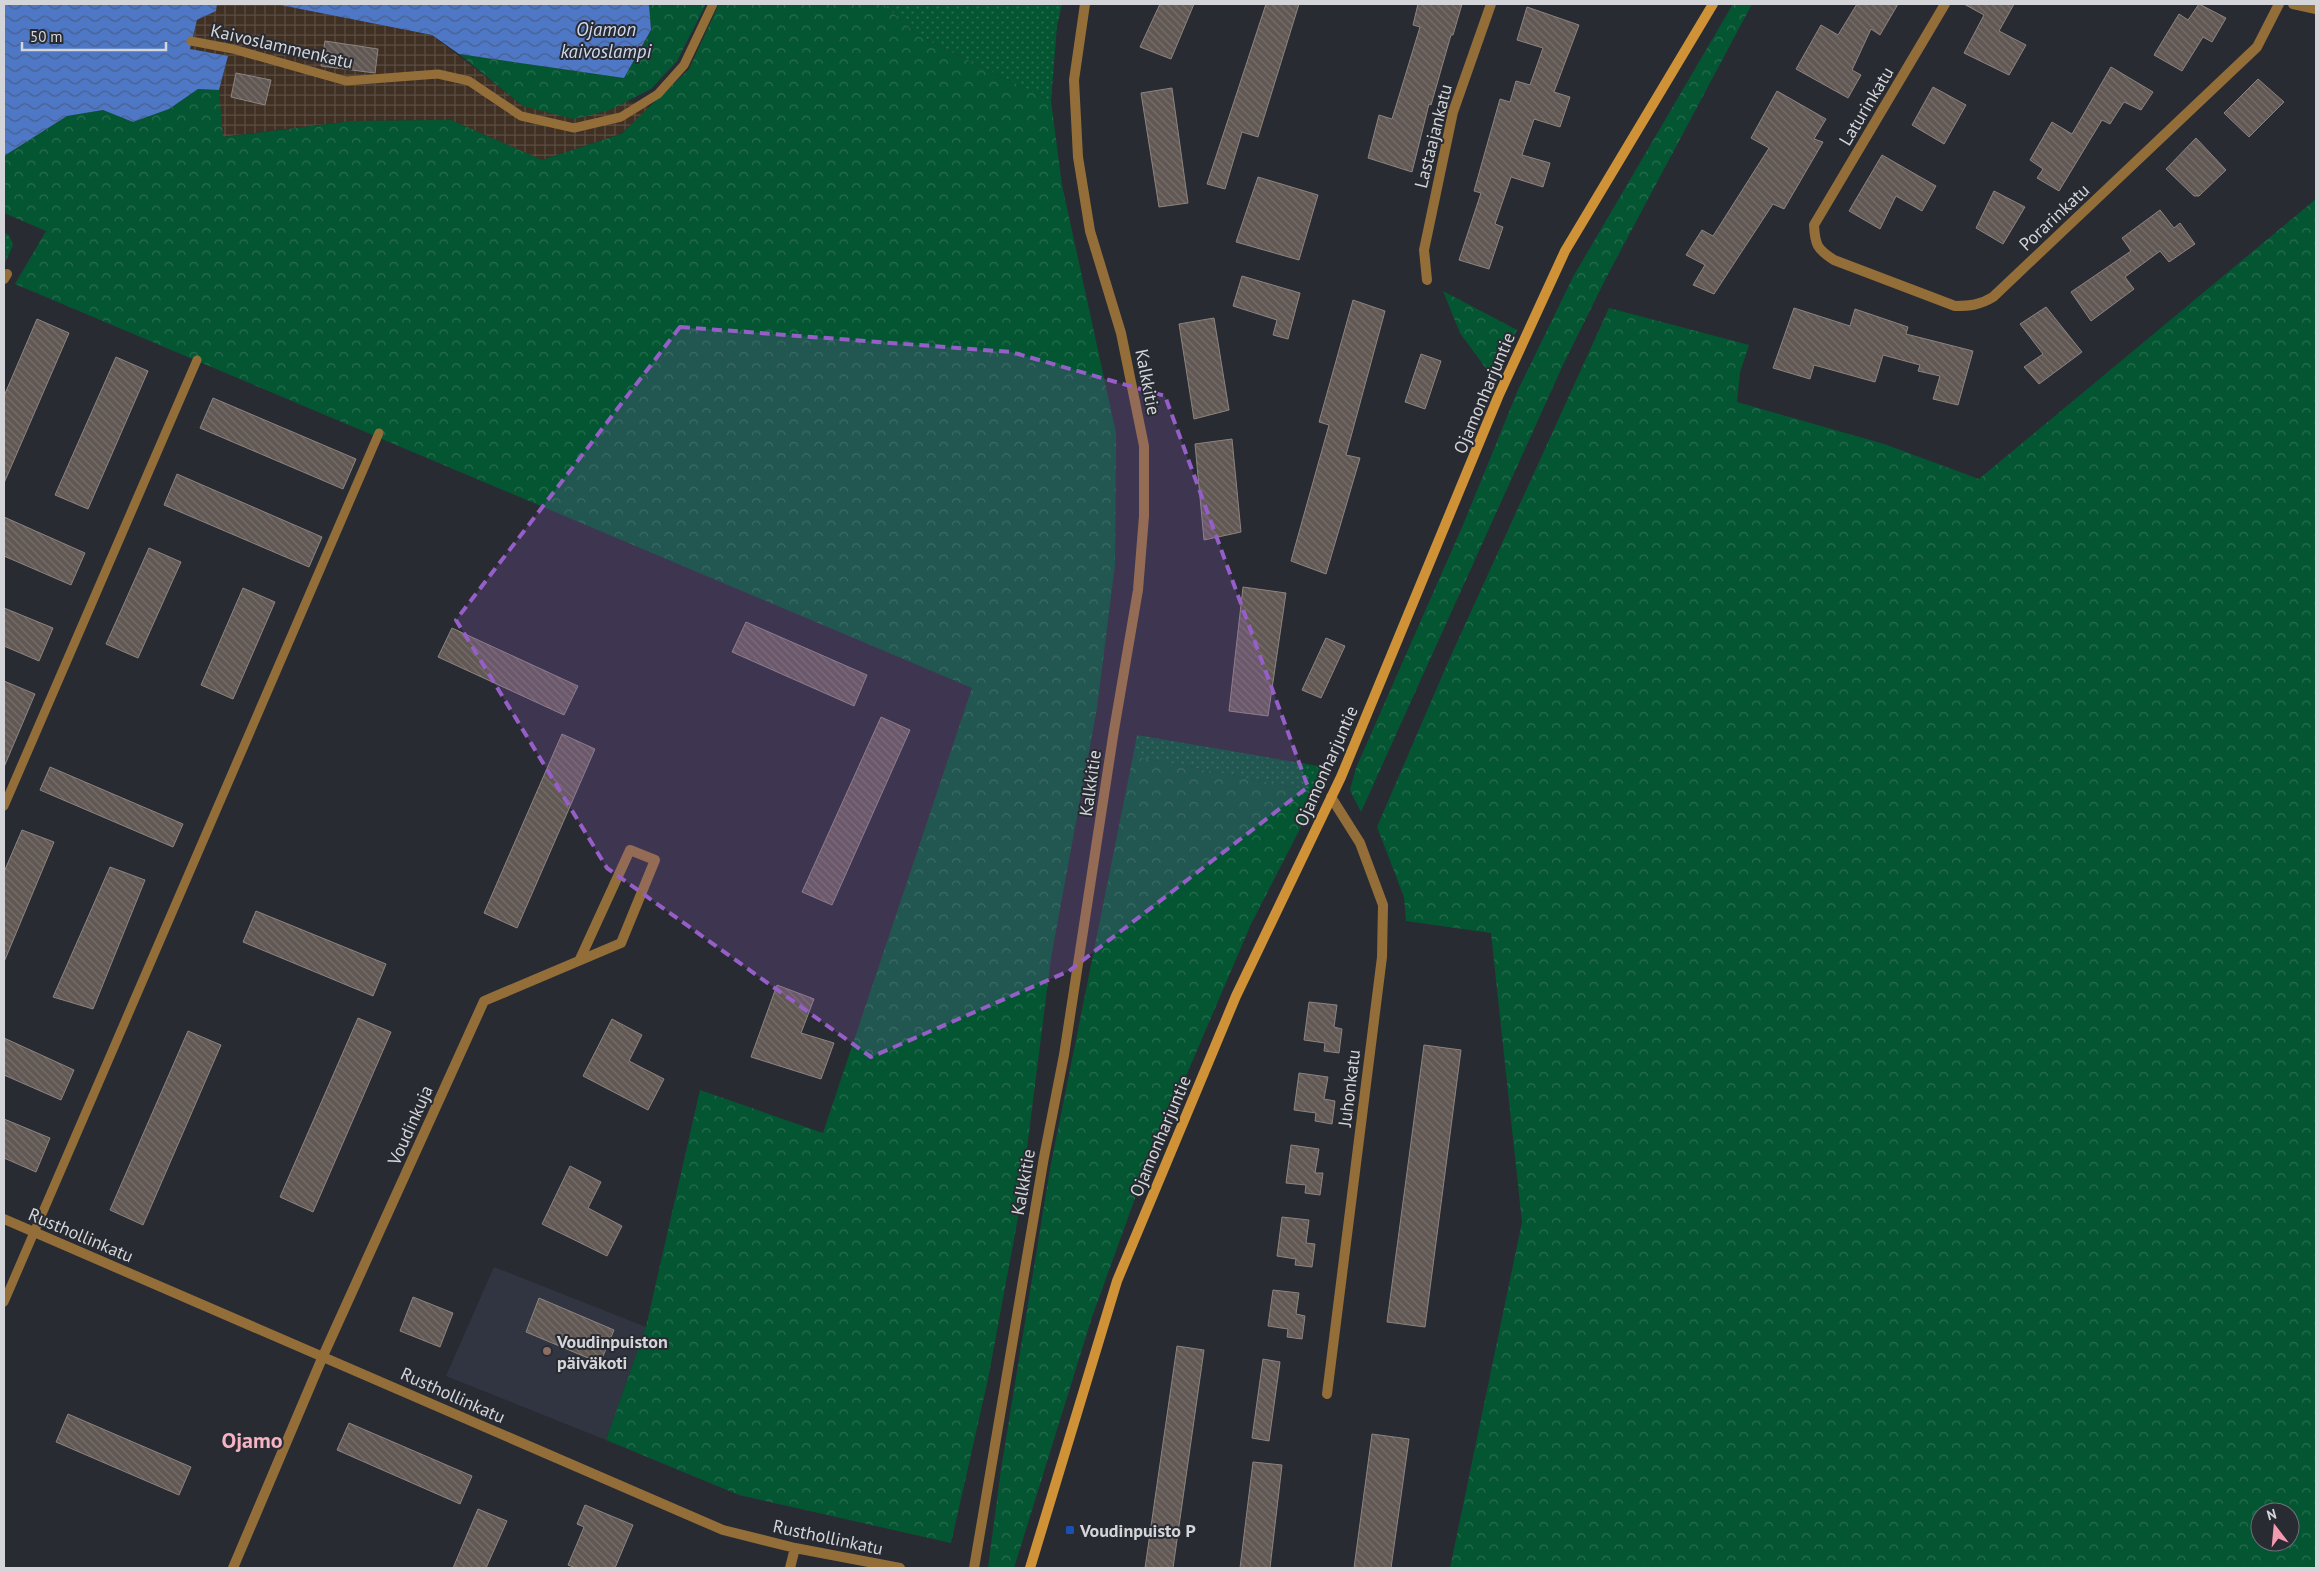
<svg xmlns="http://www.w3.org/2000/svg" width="2320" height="1572" viewBox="0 0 2320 1572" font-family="'PT Sans',sans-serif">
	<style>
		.industrial { fill: url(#industrial-grid) }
		.built { fill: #313541 }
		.grass { fill: url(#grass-dots) }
		.forest { fill: url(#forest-crowns); fill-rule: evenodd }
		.water { fill: url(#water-waves) }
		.building { fill: url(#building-back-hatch); stroke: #8d8480 }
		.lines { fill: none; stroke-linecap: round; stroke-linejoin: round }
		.service { stroke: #946e39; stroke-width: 9 }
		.minor { stroke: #946e39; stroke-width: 10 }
		.tertiary { stroke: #946e39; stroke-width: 10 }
		.secondary { stroke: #d09236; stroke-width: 10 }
		.marked { fill: #955fc7; fill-opacity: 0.2; stroke: #955fc7; stroke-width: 4; stroke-dasharray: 10 6; stroke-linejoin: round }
		.education-dot { fill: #8d6e63; stroke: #292b32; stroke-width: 2 }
		.transit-dot { fill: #1a4fb4; stroke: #292b32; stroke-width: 2 }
		.labels { text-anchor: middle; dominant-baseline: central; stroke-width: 4; stroke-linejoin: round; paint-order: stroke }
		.street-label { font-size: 18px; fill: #d3d5d9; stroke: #292b32 }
		.poi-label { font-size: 18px; font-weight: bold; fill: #d3d5d9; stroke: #292b32; text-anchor: start }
		.water-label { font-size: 19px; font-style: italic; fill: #cedaef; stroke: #292b32 }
		.district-label { font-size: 22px; font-weight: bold; fill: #f6b3c3; stroke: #292b32 }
	</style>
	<defs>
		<pattern id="industrial-grid" width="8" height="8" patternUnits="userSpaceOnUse" patternTransform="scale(1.25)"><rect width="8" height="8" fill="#3f3023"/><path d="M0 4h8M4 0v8" fill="none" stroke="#5a4d42"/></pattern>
		<pattern id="grass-dots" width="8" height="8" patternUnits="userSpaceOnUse" patternTransform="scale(1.25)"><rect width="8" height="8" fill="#045632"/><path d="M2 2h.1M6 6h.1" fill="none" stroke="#286d4f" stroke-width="1.8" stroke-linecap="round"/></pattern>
		<pattern id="forest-crowns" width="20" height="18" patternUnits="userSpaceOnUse" patternTransform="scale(1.25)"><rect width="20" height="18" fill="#045632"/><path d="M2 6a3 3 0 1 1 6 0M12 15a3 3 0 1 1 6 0" fill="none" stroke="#286d4f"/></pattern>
		<pattern id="water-waves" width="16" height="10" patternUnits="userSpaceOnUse" patternTransform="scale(1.25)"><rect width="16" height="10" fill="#4e77c5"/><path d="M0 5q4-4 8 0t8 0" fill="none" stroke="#486190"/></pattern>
		<pattern id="building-back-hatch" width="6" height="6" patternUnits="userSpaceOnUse" patternTransform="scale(1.25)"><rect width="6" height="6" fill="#615854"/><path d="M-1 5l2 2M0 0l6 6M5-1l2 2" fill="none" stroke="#776f6c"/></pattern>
	</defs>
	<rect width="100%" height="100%" fill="#292b32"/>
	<path class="industrial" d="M 217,4 L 275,4 L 432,35 L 523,106 L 610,110 L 627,101 L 651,107 L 620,134 L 542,160 L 451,120 L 352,121 L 222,137 L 219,90 L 228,57 L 190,50 L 197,20 L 216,11 Z"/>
	<path class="built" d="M 494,1267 L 646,1327 L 606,1440 L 446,1376 Z"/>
	<path class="grass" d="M 883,4 L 1062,4 L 1057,26 L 1051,101 L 919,36 Z
		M 4,233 L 9,235 L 13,245 L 4,265 Z
		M 1137,735 L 1330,768 L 1319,792 L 1133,756 Z"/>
	<path class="forest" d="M 649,4 L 706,4 L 677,61 L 651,89 L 610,110 L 574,119 L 523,106 L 459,54 L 624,78 L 651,31 Z
		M 719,4 L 883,4 L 919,36 L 1051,101 L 1062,185 L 1116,433 L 1115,565 L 1097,708 L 1051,958 L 1019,1212 L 988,1379 L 951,1543 L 739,1495 L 606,1440 L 646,1327 L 700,1090 L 823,1133 L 972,688 L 15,284 L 46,231 L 4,213 L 4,156 L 67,116 L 103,110 L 133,122 L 169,109 L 198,89 L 219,90 L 223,137 L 352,121 L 451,120 L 542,160 L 621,134 L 689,69 Z
		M 1733,4 L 1752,4 L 1606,278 L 1562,367 L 1361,812 L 1350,790 L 1356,768 L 1463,525 L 1518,390 L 1573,277 Z
		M 2316,199 L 2316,1568 L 1450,1568 L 1522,1222 L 1491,933 L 1406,921 L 1404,897 L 1377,827 L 1449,660 L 1609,308 L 1749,345 L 1740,372 L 1737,402 L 1884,444 L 1979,479 ZM 2260,1512 L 2290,1512 L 2290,1542 L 2260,1542 Z
		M 1443,291 L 1517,330 L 1493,378 L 1460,333 Z
		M 1133,756 L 1319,792 L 1251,924 L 1142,1179 L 1092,1317 L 1014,1568 L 988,1568 L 1001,1469 L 1050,1169 Z"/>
	<path class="water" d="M 4,4 L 217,4 L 216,11 L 197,20 L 190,49 L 228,56 L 219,90 L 198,89 L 169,109 L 133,122 L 103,110 L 67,116 L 4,156 Z
		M 275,4 L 649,4 L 651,30 L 624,78 L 459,54 L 432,35 Z"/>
	<path class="building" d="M 1160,4 L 1194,4 L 1171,59 L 1140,47 Z
		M 1266,4 L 1299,4 L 1258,137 L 1242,132 L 1225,189 L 1207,184 Z
		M 1418,4 L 1462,4 L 1453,35 L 1451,35 L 1431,105 L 1429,104 L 1412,172 L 1368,158 L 1379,115 L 1392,119 L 1420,27 L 1413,25 Z
		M 1857,4 L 1898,4 L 1880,35 L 1871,29 L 1852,70 L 1861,75 L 1848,98 L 1796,69 L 1821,25 L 1838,35 Z
		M 1964,4 L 2014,4 L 1999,31 L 2026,45 L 2009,75 L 1964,53 L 1984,15 Z
		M 2199,4 L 2226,18 L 2212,42 L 2203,37 L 2182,71 L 2154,55 L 2179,14 L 2188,20 Z
		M 1527,7 L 1579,25 L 1554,92 L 1570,97 L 1560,127 L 1534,119 L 1522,155 L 1550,163 L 1543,187 L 1511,177 L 1495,224 L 1503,227 L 1489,269 L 1459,260 L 1481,193 L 1474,191 L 1500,99 L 1510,102 L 1516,81 L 1530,85 L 1543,48 L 1517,40 Z
		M 325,41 L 378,49 L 375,73 L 321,66 Z
		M 2111,67 L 2153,92 L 2141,110 L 2124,102 L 2110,124 L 2102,120 L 2059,191 L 2037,178 L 2043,169 L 2030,160 L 2052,122 L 2072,134 Z
		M 236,73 L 271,80 L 265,105 L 231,97 Z
		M 2258,79 L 2284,102 L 2249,137 L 2224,113 Z
		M 1933,87 L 1966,105 L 1944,144 L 1912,125 Z
		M 1172,88 L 1188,203 L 1159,207 L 1141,93 Z
		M 1777,91 L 1826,119 L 1814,139 L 1823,142 L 1784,209 L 1773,204 L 1714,294 L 1693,285 L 1705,265 L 1686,255 L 1702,230 L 1713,236 L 1769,148 L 1751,138 Z
		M 2196,138 L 2226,170 L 2199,196 L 2194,196 L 2166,169 Z
		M 1882,155 L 1936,186 L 1922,211 L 1896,196 L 1880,229 L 1849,211 Z
		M 1258,177 L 1318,195 L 1299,260 L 1236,242 Z
		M 1994,191 L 2025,207 L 2003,244 L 1976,228 Z
		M 2160,210 L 2174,228 L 2180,223 L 2195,244 L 2169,262 L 2160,251 L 2125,277 L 2134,289 L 2091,321 L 2071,292 L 2131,251 L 2122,238 Z
		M 1242,276 L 1300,293 L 1288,339 L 1273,335 L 1277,320 L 1233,306 Z
		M 1353,300 L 1385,311 L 1346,455 L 1360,458 L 1326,574 L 1291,561 L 1329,425 L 1319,422 Z
		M 2046,307 L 2082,352 L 2039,384 L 2024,367 L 2043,354 L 2020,324 Z
		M 1794,308 L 1850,326 L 1855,309 L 1908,327 L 1906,334 L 1973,351 L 1958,405 L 1933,399 L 1940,376 L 1918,371 L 1920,365 L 1883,355 L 1875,382 L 1814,365 L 1810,379 L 1773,368 Z
		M 1214,318 L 1229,410 L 1194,419 L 1179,324 Z
		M 37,319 L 69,333 L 4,483 L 4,396 Z
		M 1421,354 L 1441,361 L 1425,409 L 1405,402 Z
		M 116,357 L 148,371 L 88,509 L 55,495 Z
		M 213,398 L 356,459 L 343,489 L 200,428 Z
		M 1232,439 L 1241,532 L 1204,540 L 1195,444 Z
		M 177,474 L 322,537 L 309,567 L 164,505 Z
		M 4,517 L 85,553 L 71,585 L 4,556 Z
		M 149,548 L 181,562 L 138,658 L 106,644 Z
		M 1243,587 L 1286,593 L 1268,716 L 1229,711 Z
		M 243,588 L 275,602 L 233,699 L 201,685 Z
		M 4,608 L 53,628 L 39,661 L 4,646 Z
		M 746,622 L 867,675 L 854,706 L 732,652 Z
		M 452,628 L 578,686 L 564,715 L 438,657 Z
		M 1326,638 L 1345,646 L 1321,698 L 1302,690 Z
		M 4,681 L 35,694 L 4,767 Z
		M 881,717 L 910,730 L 832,905 L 802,892 Z
		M 562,734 L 595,749 L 517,928 L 484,913 Z
		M 50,767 L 183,824 L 173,847 L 40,790 Z
		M 22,830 L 54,842 L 4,962 L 4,872 Z
		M 110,867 L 145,880 L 93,1009 L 53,997 Z
		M 256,911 L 386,964 L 373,996 L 243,942 Z
		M 777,985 L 814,999 L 801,1033 L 834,1043 L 821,1079 L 751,1057 Z
		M 1309,1002 L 1337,1005 L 1334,1027 L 1342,1029 L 1339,1053 L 1324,1051 L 1325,1043 L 1304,1040 Z
		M 358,1018 L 391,1032 L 313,1212 L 280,1197 Z
		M 612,1019 L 642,1035 L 629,1061 L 664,1079 L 648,1110 L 583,1076 Z
		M 188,1031 L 221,1045 L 143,1225 L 110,1210 Z
		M 4,1038 L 74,1070 L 61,1100 L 4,1075 Z
		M 1424,1045 L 1461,1050 L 1425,1327 L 1387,1322 Z
		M 1299,1073 L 1328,1077 L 1324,1099 L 1335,1101 L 1332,1124 L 1315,1121 L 1316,1113 L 1294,1110 Z
		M 4,1119 L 50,1138 L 36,1172 L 4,1158 Z
		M 1291,1145 L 1319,1149 L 1315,1173 L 1323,1173 L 1320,1195 L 1305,1193 L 1306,1185 L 1286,1183 Z
		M 570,1166 L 601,1182 L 588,1208 L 622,1226 L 607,1256 L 542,1224 Z
		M 1282,1217 L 1309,1220 L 1306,1243 L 1315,1244 L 1312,1267 L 1295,1265 L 1296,1259 L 1277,1256 Z
		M 1273,1290 L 1299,1293 L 1296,1314 L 1305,1316 L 1302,1339 L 1287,1337 L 1288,1329 L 1268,1326 Z
		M 413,1297 L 453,1313 L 440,1347 L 400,1331 Z
		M 539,1298 L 614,1330 L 600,1363 L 526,1332 Z
		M 1177,1346 L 1204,1350 L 1173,1568 L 1145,1568 Z
		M 1263,1359 L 1280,1362 L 1269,1441 L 1252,1438 Z
		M 68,1414 L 191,1467 L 179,1495 L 56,1442 Z
		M 349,1423 L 472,1476 L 460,1504 L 337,1450 Z
		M 1372,1434 L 1409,1439 L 1391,1568 L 1354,1568 Z
		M 1253,1462 L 1282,1465 L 1270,1568 L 1240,1568 Z
		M 585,1505 L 633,1525 L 615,1568 L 576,1568 L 568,1565 L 584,1527 L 577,1524 Z
		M 478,1509 L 507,1521 L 486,1568 L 453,1568 Z"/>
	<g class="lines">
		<path class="service" d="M 191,41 L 233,49 L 346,81 L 438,74 L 469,81 L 521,116 L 574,128 L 621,117 L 658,94 L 684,65 L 713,4
			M 4,806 L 197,360
			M 4,1302 L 379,433"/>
		<path class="minor" d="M 1945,4 L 1814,225 C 1815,245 1817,249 1834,260 L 1955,306 C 1970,306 1980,305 1993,297 L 2257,47 L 2279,4
			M 2293,4 L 2316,9
			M 4,279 L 7,274
			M 1427,280 L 1424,250 L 1453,112 L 1491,4
			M 4,1219 L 723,1530 L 795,1548 L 900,1568
			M 1327,1394 L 1382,957 L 1383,905 L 1360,843 L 1331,797
			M 233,1568 L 323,1356 L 484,1001 L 621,943 L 655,860 L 630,850 L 580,959
			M 790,1568 L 795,1548"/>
		<path class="tertiary" d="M 974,1568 L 1044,1157 L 1064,1055 L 1114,730 L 1138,590 L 1144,516 L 1144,446 L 1121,333 L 1090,231 L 1078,157 L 1074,80 L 1085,4"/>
		<path class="secondary" d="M 1030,1568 L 1117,1281 L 1236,996 L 1341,777 L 1498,397 L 1565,251 L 1713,4"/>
	</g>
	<path class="marked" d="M 680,327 L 1011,352 L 1165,396 L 1308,787 L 1069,971 L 871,1057 L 607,868 L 456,620 Z"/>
	<circle class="education-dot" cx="547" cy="1351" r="5"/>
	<rect class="transit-dot" x="1065" y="1525" width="10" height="10" rx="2.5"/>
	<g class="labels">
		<g class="street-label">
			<text transform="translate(282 46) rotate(13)">Kaivoslammenkatu</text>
			<text transform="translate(1866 106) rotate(-59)">Laturinkatu</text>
			<text transform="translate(1433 136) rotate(-76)">Lastaajankatu</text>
			<text transform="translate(2054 217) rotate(-43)">Porarinkatu</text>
			<text transform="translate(1148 382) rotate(79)">Kalkkitie</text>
			<text transform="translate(1484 393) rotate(-67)">Ojamonharjuntie</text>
			<text transform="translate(1326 766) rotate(-66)">Ojamonharjuntie</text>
			<text transform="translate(1090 783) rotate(-82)">Kalkkitie</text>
			<text transform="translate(1349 1088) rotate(-83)">Juhonkatu</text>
			<text transform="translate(410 1125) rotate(-66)">Voudinkuja</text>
			<text transform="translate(1160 1136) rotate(-67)">Ojamonharjuntie</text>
			<text transform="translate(1023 1182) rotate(-80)">Kalkkitie</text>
			<text transform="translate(81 1235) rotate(23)">Rusthollinkatu</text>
			<text transform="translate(453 1395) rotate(24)">Rusthollinkatu</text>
			<text transform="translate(828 1537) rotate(12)">Rusthollinkatu</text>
		</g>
		<g class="poi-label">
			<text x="557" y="1341">Voudinpuiston<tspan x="557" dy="21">päiväkoti</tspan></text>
			<text x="1080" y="1530">Voudinpuisto P</text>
		</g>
		<g class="water-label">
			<text x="606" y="29">Ojamon<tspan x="606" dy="22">kaivoslampi</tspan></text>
		</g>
		<g class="district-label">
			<text x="252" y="1440">Ojamo</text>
		</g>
	</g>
	<rect width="2320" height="1572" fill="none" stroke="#d3d5d9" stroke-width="10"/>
	<g transform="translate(2275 1527) rotate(344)"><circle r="24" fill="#292b32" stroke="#6d6f75"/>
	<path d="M0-4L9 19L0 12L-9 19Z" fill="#f29ab0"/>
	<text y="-8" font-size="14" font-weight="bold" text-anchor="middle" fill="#d3d5d9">N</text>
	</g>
	<path d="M22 42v8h144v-8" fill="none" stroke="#d3d5d9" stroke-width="2.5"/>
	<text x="30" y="42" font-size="15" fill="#d3d5d9" stroke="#292b32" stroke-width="4" paint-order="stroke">50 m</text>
</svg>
